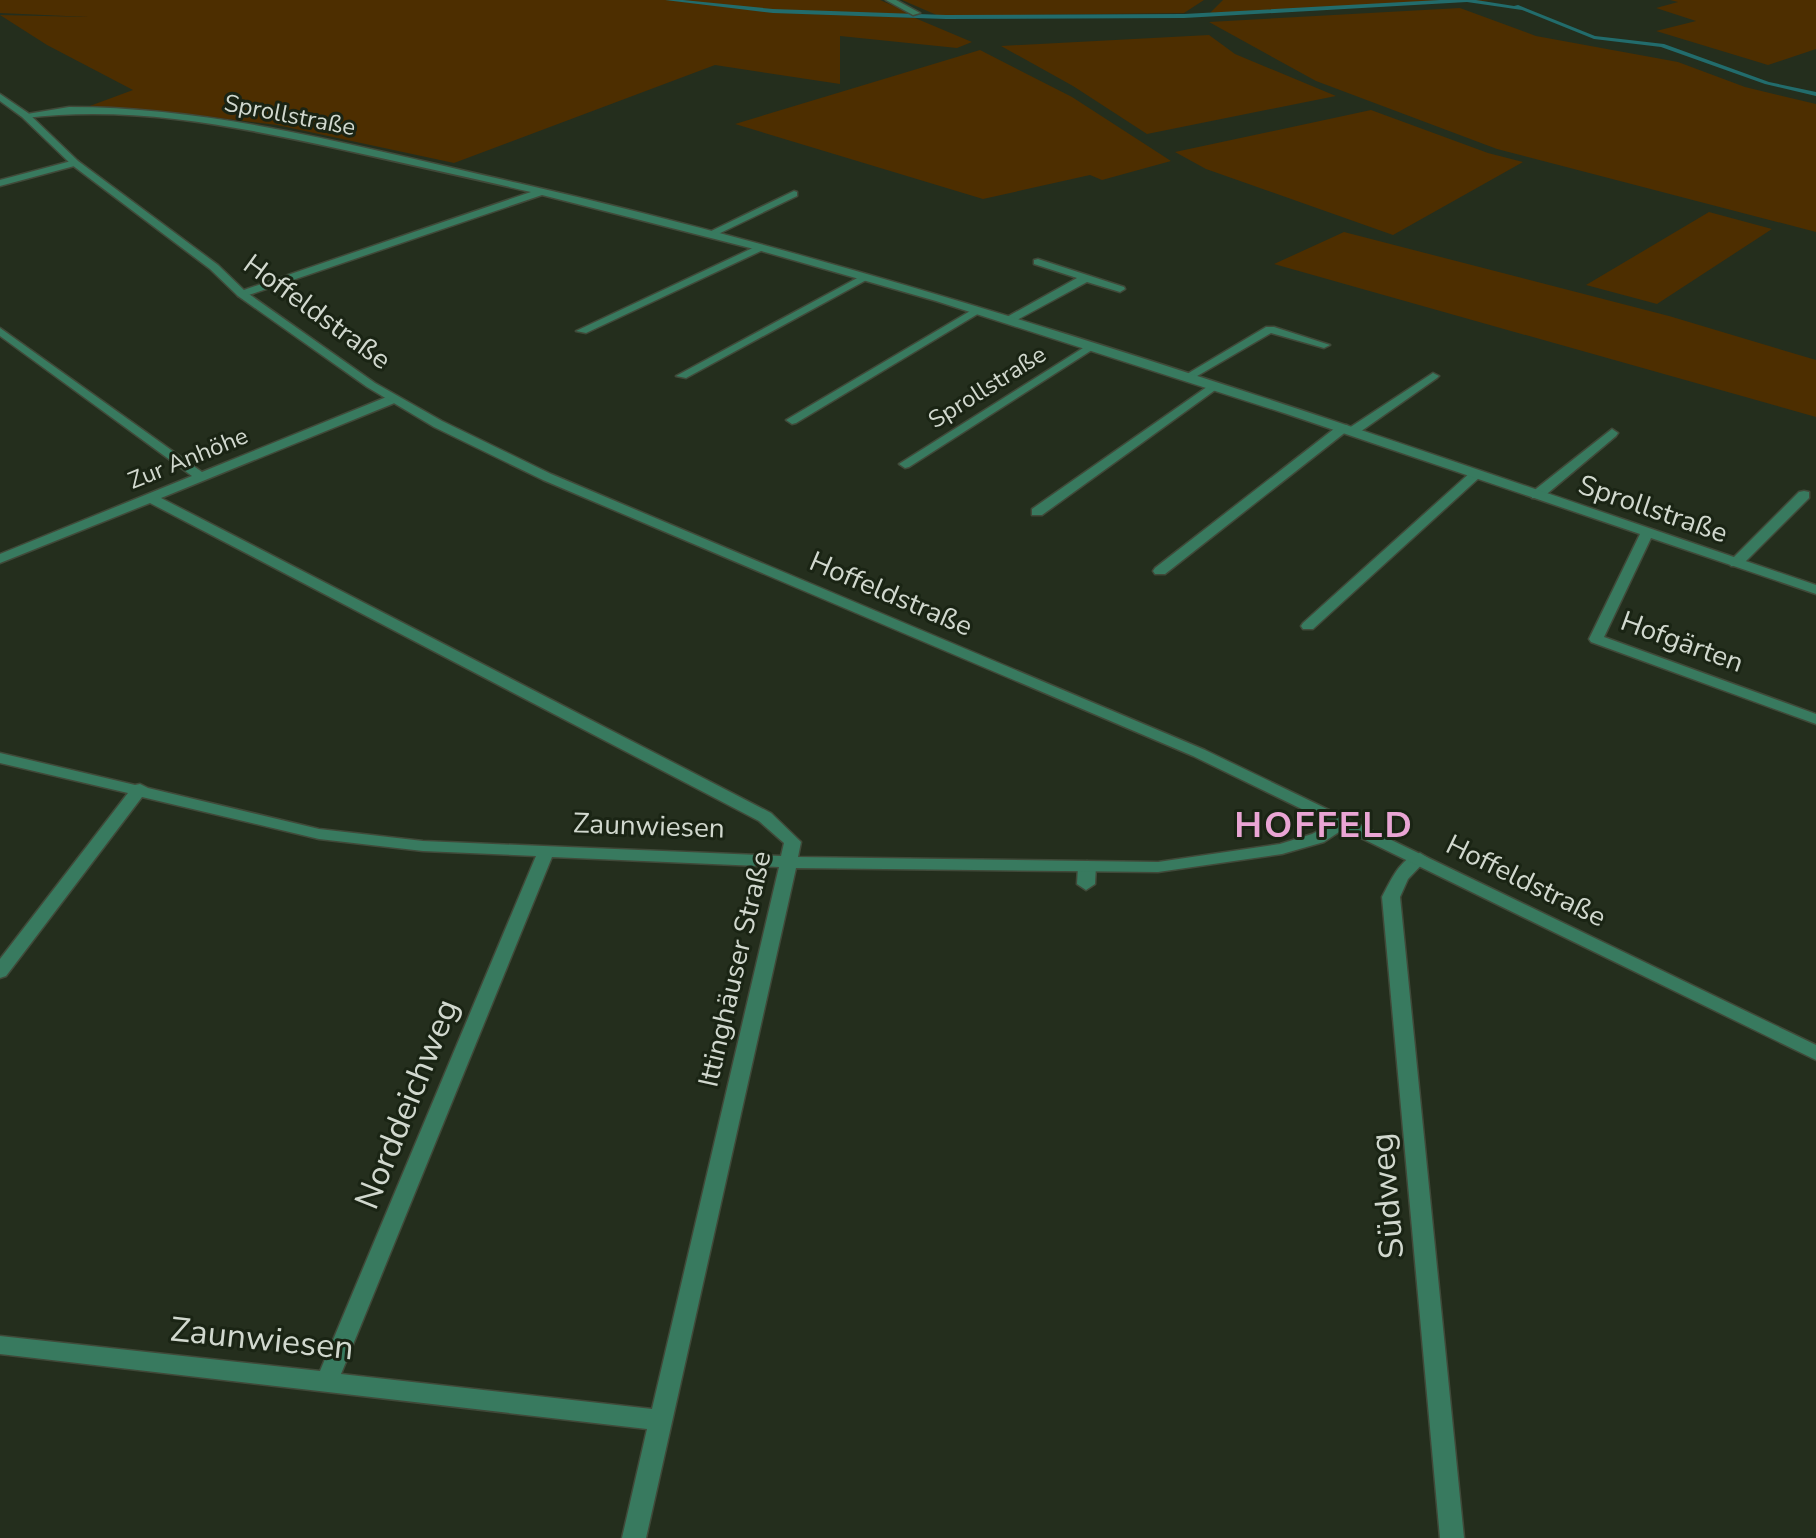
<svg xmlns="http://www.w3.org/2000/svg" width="1816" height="1538" viewBox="0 0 1816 1538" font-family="'Nunito Sans',sans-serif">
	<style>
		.green { fill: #4d2e00 }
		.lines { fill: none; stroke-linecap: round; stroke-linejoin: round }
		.stream { fill: #226c6c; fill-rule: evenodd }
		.service-casing { stroke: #404939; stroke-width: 3 }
		.minor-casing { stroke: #404939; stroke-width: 3 }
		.tertiary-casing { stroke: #404939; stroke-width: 3 }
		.service { fill: #387a5f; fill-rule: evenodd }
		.minor { fill: #387a5f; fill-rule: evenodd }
		.tertiary { fill: #387a5f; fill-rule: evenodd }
		.labels { text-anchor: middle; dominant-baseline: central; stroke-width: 6; stroke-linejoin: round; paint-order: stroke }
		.far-street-label { font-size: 24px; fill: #d1d8ce; stroke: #1a2414 }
		.street-label { font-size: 28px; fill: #d1d8ce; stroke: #1a2414 }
		.near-street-label { font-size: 34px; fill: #d1d8ce; stroke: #1a2414 }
		.district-label { font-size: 36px; font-weight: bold; letter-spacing: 2px; fill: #e9a5d4; stroke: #1a2414 }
	</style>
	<rect width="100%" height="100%" fill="#242e1d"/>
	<path class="green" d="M 0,0 L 880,0 L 917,16 L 861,15 L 915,18 L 972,42 L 957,48 L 840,36 L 840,84 L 715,65 L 454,163 L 277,125 L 194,115 L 174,116 L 87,107 L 133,90 L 47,45 L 0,15 L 88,17 L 0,13 Z
		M 902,0 L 1204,0 L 1184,13 L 939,16 Z
		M 1223,0 L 1495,0 L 1207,16 Z
		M 1670,0 L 1816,0 L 1816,49 L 1768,65 L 1656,31 L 1696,21 L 1656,8 L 1678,2 Z
		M 1460,8 L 1536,36 L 1678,62 L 1745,87 L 1816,104 L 1816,232 L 1497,149 L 1316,81 L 1209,22 Z
		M 1209,35 L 1235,54 L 1336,96 L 1147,134 L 1073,86 L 1001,46 Z
		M 980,50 L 1072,97 L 1171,161 L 1102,180 L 1090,175 L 983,199 L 735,124 Z
		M 1371,110 L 1488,153 L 1523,162 L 1393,235 L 1206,169 L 1175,152 Z
		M 1709,212 L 1772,229 L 1657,304 L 1586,285 Z
		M 1344,232 L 1669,316 L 1816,360 L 1816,417 L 1274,264 Z"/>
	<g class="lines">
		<path class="stream" d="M 665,0 L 683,0 L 773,9 L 946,15 L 1184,14 L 1440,0 L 1476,0 L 1514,6 L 1518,5 L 1595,36 L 1664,44 L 1769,82 L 1816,92 L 1816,96 L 1765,84 L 1661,47 L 1594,39 L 1522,10 L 1467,2 L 1184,18 L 946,19 L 773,13 Z"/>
		<g class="service-casing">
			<path id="service" d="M 794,191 L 797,192 L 797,196 L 714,236 L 705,234 Z
				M 759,245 L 763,246 L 763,250 L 586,333 L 576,331 Z
				M 1038,259 L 1124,287 L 1125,289 L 1120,292 L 1087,282 L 1013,322 L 1005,322 L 1005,318 L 1077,278 L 1034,264 L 1034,260 Z
				M 861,276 L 870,278 L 686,378 L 676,376 Z
				M 977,307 L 982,310 L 981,312 L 796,423 L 792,424 L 786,420 Z
				M 1266,327 L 1274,327 L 1330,345 L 1324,348 L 1271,333 L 1192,379 L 1182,377 Z
				M 1091,343 L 1097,346 L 1095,348 L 909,467 L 905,468 L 899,464 Z
				M 1433,373 L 1439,376 L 1437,378 L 1357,434 L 1349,434 L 1347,431 L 1165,574 L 1155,574 L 1153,571 L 1155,568 L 1339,425 L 1347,425 L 1349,428 Z
				M 1214,382 L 1220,386 L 1218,388 L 1042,515 L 1032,515 L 1032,509 Z
				M 1612,429 L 1618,433 L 1616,436 L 1542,498 L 1532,498 L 1532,492 Z
				M 1476,470 L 1480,471 L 1480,477 L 1313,629 L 1303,629 L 1301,626 L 1303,623 L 1472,471 Z
				M 1804,491 L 1809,492 L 1809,498 L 1741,566 L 1731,566 L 1729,563 L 1731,560 L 1799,492 Z
				M 1087,861 L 1096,866 L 1095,884 L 1086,890 L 1077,884 L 1078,866 Z"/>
		</g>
		<g class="minor-casing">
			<path id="minor" d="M 886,0 L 896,0 L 920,13 L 913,15 Z
				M 69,107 C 221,107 370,150 518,183 C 958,284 1388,440 1816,585 L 1816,594 L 1651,538 L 1604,637 L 1816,714 L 1816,724 L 1591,642 L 1589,639 L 1640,534 L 1287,414 L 936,301 L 758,250 L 542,195 L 246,296 L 238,296 L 238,292 L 531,192 C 467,177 403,163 340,149 C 235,126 132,105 25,118 L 21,115 Z
				M 75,160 L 78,161 L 78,165 L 0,186 L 0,180 Z
				M 0,328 L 202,472 L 389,396 L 397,396 L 397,402 L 161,498 L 771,813 L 801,842 L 798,857 L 1158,862 L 1280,844 L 1312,834 L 1346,817 L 1354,822 L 1324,842 L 1282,854 L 1158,872 L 796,868 L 646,1538 L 622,1538 L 647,1429 L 0,1354 L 0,1336 L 320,1371 L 536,856 L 423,851 L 319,839 L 142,797 L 6,976 L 0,978 L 0,959 L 128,793 L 0,763 L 0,753 L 135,785 L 140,784 L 148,788 L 319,829 L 423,841 L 781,856 L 784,843 L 759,821 L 150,503 L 0,563 L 0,554 L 192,476 L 0,336 ZM 552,857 L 779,867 L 652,1409 L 341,1374 Z
				M 1420,853 L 1428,858 L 1408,879 L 1400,897 L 1464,1538 L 1440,1538 L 1382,897 C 1391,880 1400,858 1420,853 Z"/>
		</g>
		<g class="tertiary-casing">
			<path id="tertiary" d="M 0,94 L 28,113 L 78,161 L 218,265 L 246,292 L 375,383 L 442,421 L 551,474 L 1205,750 L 1816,1045 L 1816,1060 L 1193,756 L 543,480 L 434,427 L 367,387 L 238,296 L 210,269 L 72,165 L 22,117 L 0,101 Z"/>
		</g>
		<use href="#service" class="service"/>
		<use href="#minor" class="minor"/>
		<use href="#tertiary" class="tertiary"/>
	</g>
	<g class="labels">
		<g class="far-street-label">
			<text transform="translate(290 115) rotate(11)">Sprollstraße</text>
			<text transform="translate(987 387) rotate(-32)">Sprollstraße</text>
			<text transform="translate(188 458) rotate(-22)">Zur Anhöhe</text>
		</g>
		<g class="street-label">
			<text transform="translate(317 312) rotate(36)">Hoffeldstraße</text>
			<text transform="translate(1653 509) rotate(19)">Sprollstraße</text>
			<text transform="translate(891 594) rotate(23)">Hoffeldstraße</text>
			<text transform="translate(1682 642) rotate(20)">Hofgärten</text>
			<text transform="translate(649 826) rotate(2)">Zaunwiesen</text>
			<text transform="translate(1526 881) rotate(26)">Hoffeldstraße</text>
			<text transform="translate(735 969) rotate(-77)">Ittinghäuser Straße</text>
		</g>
		<g class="near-street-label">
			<text transform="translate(407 1104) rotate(-68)">Norddeichweg</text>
			<text transform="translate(1387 1196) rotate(-95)">Südweg</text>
			<text transform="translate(262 1339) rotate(6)">Zaunwiesen</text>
		</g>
		<g class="district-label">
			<text x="1324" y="825">HOFFELD</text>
		</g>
	</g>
</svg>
